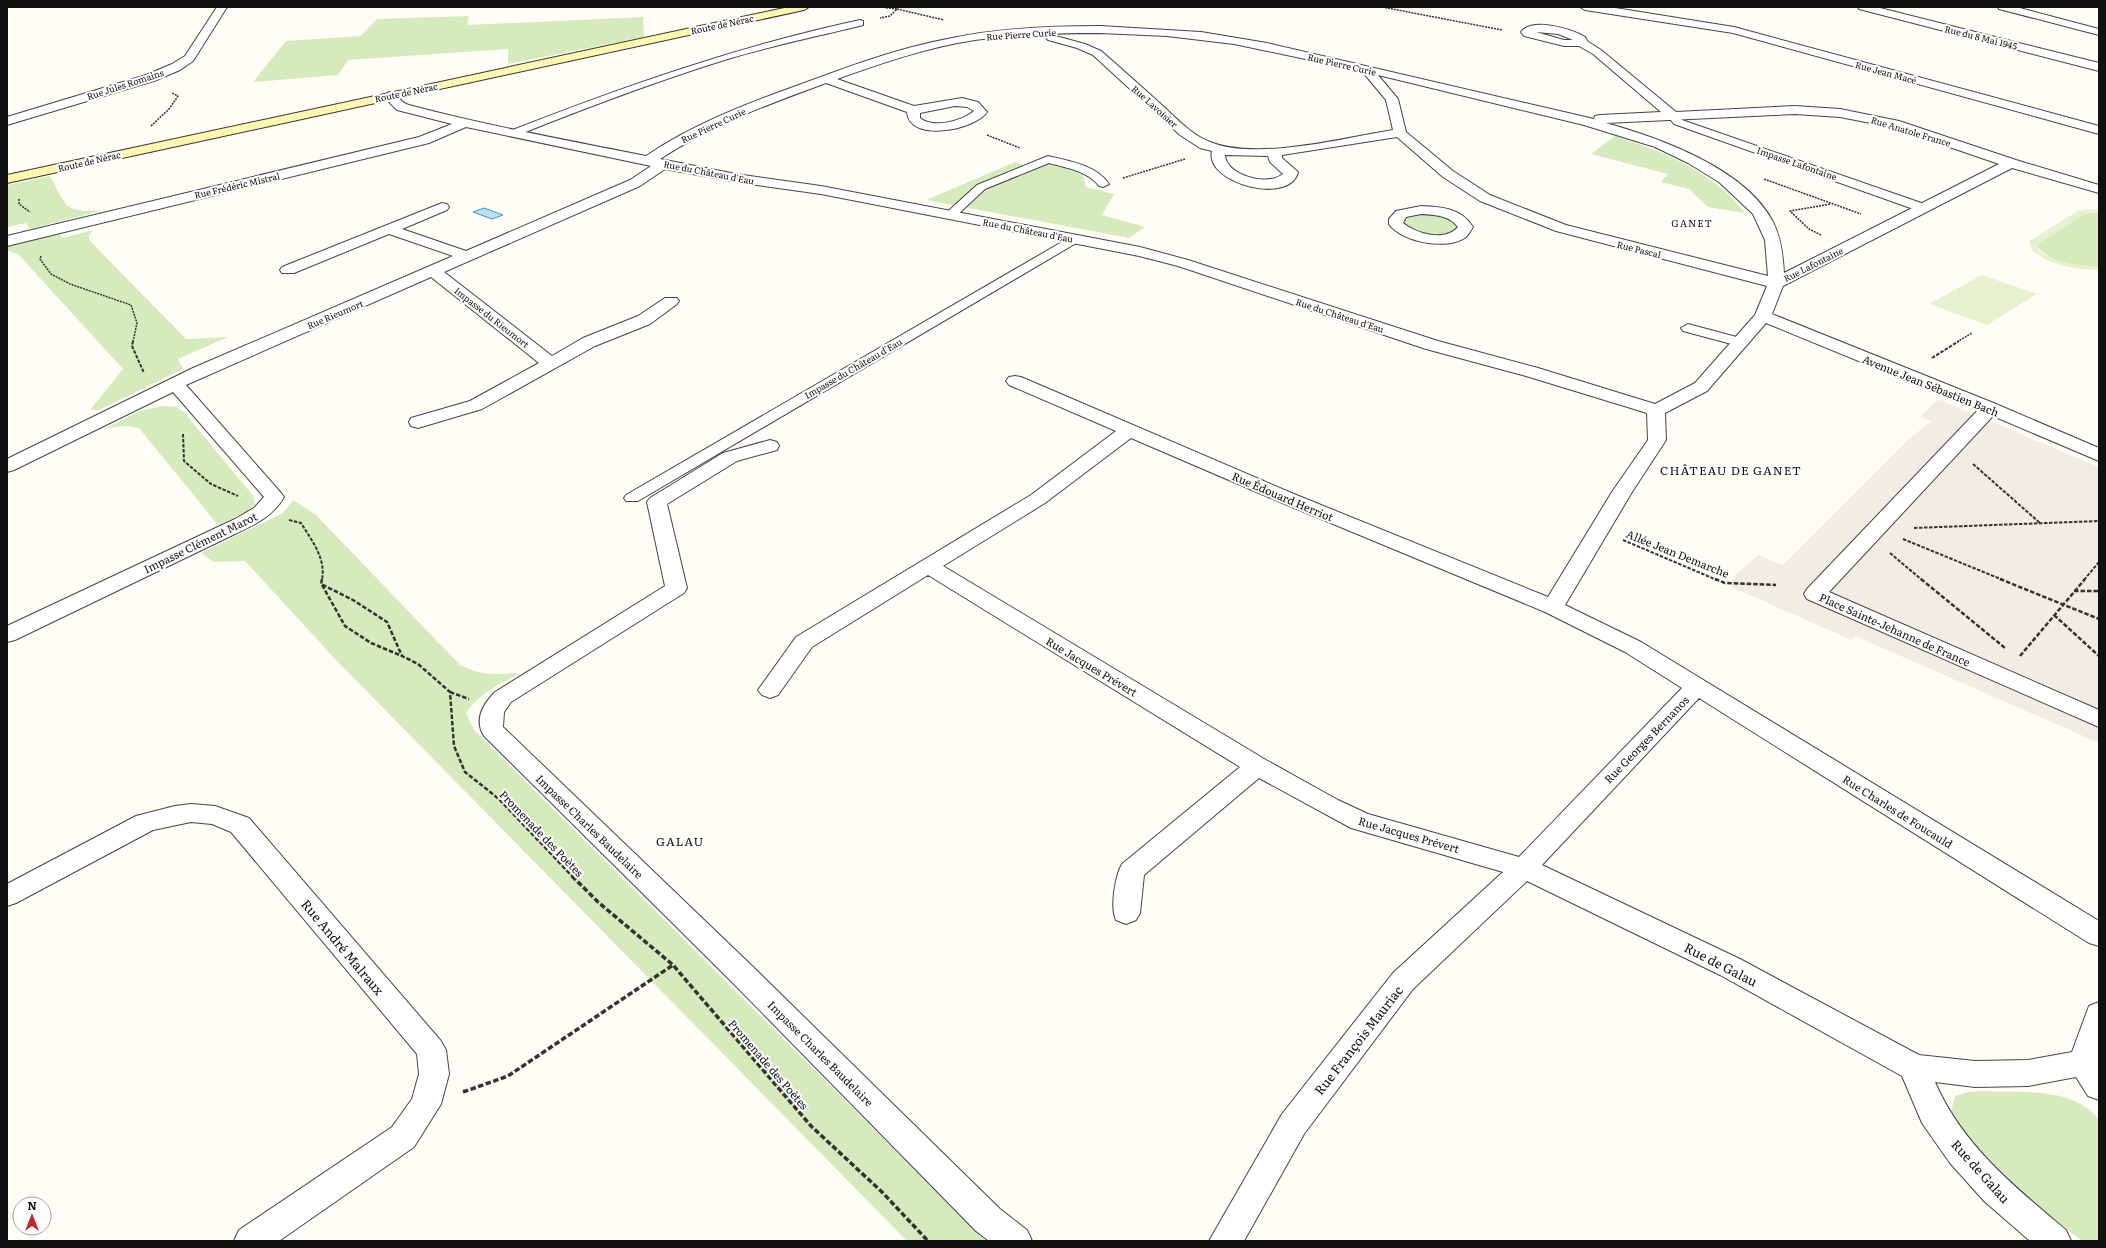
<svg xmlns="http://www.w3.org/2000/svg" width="2106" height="1248" viewBox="0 0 2106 1248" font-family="Literata,serif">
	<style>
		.green { fill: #d5ebbd }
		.pitch { fill: #e6f2cf }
		.plaza { fill: #f1ede2 }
		.water { fill: #b9e0f7; stroke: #3f96cf }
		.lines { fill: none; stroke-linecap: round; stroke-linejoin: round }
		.lane-casing { stroke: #444; stroke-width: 2 }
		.street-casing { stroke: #444; stroke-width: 2 }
		.secondary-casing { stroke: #333; stroke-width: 2 }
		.path-far3 { stroke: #333; stroke-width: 1.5; stroke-dasharray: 2 1; stroke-linecap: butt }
		.path-far2 { stroke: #333; stroke-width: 2; stroke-dasharray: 3.5 1.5; stroke-linecap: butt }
		.path-far1 { stroke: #333; stroke-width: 2.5; stroke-dasharray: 4.5 2; stroke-linecap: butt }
		.path { stroke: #333; stroke-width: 3.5; stroke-dasharray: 5.5 2.5; stroke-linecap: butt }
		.lane { fill: #fff; fill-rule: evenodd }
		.street { fill: #fff; fill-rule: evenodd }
		.secondary { fill: #fff6b0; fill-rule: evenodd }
		.labels { text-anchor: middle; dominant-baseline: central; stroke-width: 4; stroke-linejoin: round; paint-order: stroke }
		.far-street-label { font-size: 9px; fill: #111; stroke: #fff }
		.far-neighbourhood-label { font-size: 10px; letter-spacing: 1px; fill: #111; stroke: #fff }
		.street-label { font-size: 11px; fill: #111; stroke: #fff }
		.neighbourhood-label { font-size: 12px; letter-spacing: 1px; fill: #111; stroke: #fff }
		.near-street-label { font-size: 13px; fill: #111; stroke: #fff }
	</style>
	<rect width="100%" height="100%" fill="#fffdf5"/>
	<path class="green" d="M 469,16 L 467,25 L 643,17 L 644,37 L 508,64 L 508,49 L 348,60 L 338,75 L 253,82 L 286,41 L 361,36 L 377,19 Z
		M 1615,136 C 1664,152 1713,171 1745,213 L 1708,207 L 1689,189 L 1661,182 L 1668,174 L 1591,154 Z
		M 1015,162 L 1035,169 L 1049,163 L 1083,175 L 1086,187 L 1114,194 L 1102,215 L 1145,227 L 1129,238 L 926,200 Z
		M 50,176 C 67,206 62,212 100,211 L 30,229 L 26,223 L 7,227 L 7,185 Z
		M 1426,212 L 1450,217 L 1459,227 L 1447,235 L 1435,236 L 1411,232 L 1401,221 L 1405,217 Z
		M 2099,212 L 2099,266 C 2079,268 2051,264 2038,247 L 2037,244 L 2085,214 Z
		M 93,230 L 89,235 L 89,240 L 186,339 L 228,337 L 178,359 L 183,369 L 99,410 L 90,410 L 123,369 L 18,254 L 7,251 L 7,246 L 59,233 L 63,238 Z
		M 162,406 L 176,407 L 184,412 L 254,497 L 255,505 L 246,512 L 218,525 L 139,428 L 127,426 L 106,428 L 140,411 Z
		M 293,500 L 316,515 L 460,665 C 480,675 494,675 515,673 L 517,675 C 497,685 479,694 466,713 L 474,730 L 986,1241 L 907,1241 L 337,661 L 245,561 L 214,562 L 201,553 L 283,513 Z
		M 1982,1091 C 2020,1093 2074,1086 2099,1120 L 2099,1241 L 2082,1241 L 2049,1215 L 1987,1158 L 1956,1125 L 1951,1111 L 1955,1096 L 1968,1092 Z"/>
	<path class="pitch" d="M 2092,209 L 2099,210 L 2099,212 L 2085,214 L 2037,244 C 2038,262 2085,267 2099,266 L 2099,270 C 2076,270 2047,265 2031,249 L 2029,241 L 2078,211 Z
		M 1982,275 L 2037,294 L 1987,325 L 1929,304 Z"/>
	<path class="plaza" d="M 1938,399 L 2099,467 L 2099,743 L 1855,636 L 1851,640 L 1732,587 L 1734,576 L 1758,555 L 1783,565 L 1909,439 L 1931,421 L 1920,417 Z"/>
	<path class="water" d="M 484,208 L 503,215 L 492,219 L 473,212 Z"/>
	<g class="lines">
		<g class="lane-casing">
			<path id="lane" d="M 860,20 L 863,21 L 863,25 C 819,36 775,45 731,58 C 659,80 588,107 518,135 L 510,135 L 509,133 L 510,131 C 625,86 739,46 860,20 Z
				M 1672,112 L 1676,113 L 1682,120 L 1927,205 L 1929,208 L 1923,212 L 1919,211 L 1674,124 L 1667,115 Z
				M 1048,156 C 1069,161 1096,165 1109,184 L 1103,187 L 1099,186 C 1088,171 1066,168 1049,163 L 985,189 L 954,218 L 946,218 L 944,215 L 977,185 Z
				M 1074,235 L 1078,236 L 1080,239 L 1078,242 L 638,501 L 626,501 L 624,498 L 626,495 Z
				M 1688,324 L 1744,339 L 1746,342 L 1744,345 L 1739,346 L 1683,331 L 1681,328 Z"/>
		</g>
		<g class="street-casing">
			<path id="street" d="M 217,7 L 227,7 L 193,61 L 180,70 L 154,81 L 7,125 L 7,117 L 146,75 L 172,64 L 185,56 Z
				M 1580,7 L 1609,7 L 1734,27 L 2099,126 L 2099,134 L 1733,33 L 1585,10 Z
				M 1858,7 L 1876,7 L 2099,63 L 2099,71 L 1859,9 Z
				M 1998,7 L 2016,7 L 2099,29 L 2099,35 L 1999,9 Z
				M 1100,26 L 1201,32 L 1267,43 L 1594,119 L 1595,116 L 1600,115 L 1661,112 L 1593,54 L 1579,46 L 1564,46 L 1524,36 L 1521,32 C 1532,17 1572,29 1585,37 L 1587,41 L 1601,50 L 1676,112 L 1795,106 L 1840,109 L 1899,121 L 2016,160 L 2099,185 L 2099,193 L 2012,168 L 1783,286 L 1772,314 L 1996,404 L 2099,448 L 2099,461 L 1993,416 L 1829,592 L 2099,710 L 2099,727 L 1807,599 L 1804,594 L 1807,589 L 1978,410 L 1766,323 L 1707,391 L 1665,413 L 1666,440 L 1632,492 L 1565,605 L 1641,642 L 2099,921 L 2099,946 L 2089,943 L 1699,698 L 1542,865 L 1740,959 L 1919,1055 L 1975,1061 L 2028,1060 L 2072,1052 L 2089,1006 L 2099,1002 L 2099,1100 L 2088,1096 L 2076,1077 L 2028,1086 L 1975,1087 L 1935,1082 C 1962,1145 2015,1187 2066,1230 L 2071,1241 L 2030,1241 L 1984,1201 L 1950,1163 L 1922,1123 L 1902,1076 L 1720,975 L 1527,881 L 1413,989 L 1304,1134 L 1244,1241 L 1209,1241 L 1282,1114 L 1393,973 L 1503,872 L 1351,828 L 1259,778 L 1144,875 L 1140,913 L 1136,920 L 1126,924 L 1116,920 C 1110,908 1115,876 1122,864 L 1240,767 L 928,575 L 812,647 L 778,695 L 770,698 L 762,695 L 758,690 L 796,637 L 1031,495 L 1116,431 L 1009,385 L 1006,381 L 1009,377 L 1015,376 L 1021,377 L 1294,494 L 1548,597 L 1612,492 L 1648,440 L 1647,413 L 1526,376 L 1426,349 L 1178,266 L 1139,256 L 821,194 L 736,182 L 665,169 L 640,186 L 444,272 L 552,356 L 583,338 L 638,316 L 665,298 L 677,298 L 679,301 L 677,304 L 650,324 L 595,346 L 482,409 L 418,428 L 411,426 L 409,422 L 411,418 L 470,401 L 539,363 L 431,277 L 186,385 L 281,493 L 284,497 C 273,516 256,524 237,533 L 15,640 L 7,642 L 7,626 L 235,519 L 254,508 L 264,497 L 173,392 L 14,470 L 7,472 L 7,459 L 193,368 L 453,256 L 389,234 L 294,273 L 282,273 L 280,270 L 282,267 L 442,203 L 447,204 L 449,207 L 447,210 L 402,229 L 466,251 L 630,180 L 651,166 L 466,127 L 429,143 L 7,246 L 7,236 L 419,137 L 452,124 L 397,110 L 383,96 L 389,92 C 397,94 401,103 409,105 C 487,126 567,140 646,156 C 692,125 743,105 796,86 C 847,67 898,48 952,38 C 1001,28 1050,26 1100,26 ZM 1536,32 L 1558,34 L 1573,40 L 1564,40 ZM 1100,33 L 1167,36 L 1234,44 L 1362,71 L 1386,100 L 1393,130 C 1343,138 1257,161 1210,142 C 1192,135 1178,120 1164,107 C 1143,88 1122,69 1101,51 L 1085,44 L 1052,35 L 1048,36 L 1046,38 L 1048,40 L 1077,48 L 1093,55 L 1180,135 L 1200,148 L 1212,151 C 1204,183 1290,206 1298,172 L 1282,158 L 1282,155 L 1397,137 L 1443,177 L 1480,201 L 1556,231 L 1767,286 L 1755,315 L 1695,383 L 1655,404 L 1538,368 L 1438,341 L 1188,260 L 1140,247 L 821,186 L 736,174 L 660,159 C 711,125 769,104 826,83 L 907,112 C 909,143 975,130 987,112 L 978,102 L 962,98 L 914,106 L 837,79 C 882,63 928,47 975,40 C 1016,34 1058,33 1100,33 ZM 1378,75 L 1584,125 L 1655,147 L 1688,163 L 1719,182 L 1753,214 L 1765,240 L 1768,276 L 1566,225 L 1490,195 L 1453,171 L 1406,132 L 1398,99 ZM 955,106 L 967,107 L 974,111 C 962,121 933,129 920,118 L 920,113 ZM 1795,114 L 1840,117 L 1891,127 L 1999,164 L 1784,273 C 1783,255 1781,238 1773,222 C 1746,169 1660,138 1606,123 ZM 1225,155 L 1268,156 L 1270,162 L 1283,174 C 1267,187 1226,175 1225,155 ZM 1131,438 L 1280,502 L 1545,612 L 1625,652 L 1682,688 L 1519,857 L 1368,814 L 1338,800 L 1266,760 L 943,566 L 1045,503 Z
				M 1421,206 C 1442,207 1461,208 1473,227 C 1471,230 1469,234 1466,237 C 1448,251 1401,242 1389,224 L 1389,219 L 1396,211 ZM 1421,214 C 1435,215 1449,215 1458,227 C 1445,242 1417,234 1403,223 L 1406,217 Z
				M 770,440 L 777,442 L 779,446 L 777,450 L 737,461 L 667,504 L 687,588 L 684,593 L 511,702 L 504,712 L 503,727 L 750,964 L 1000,1209 L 1027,1230 L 1032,1241 L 989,1241 L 976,1231 L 730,980 L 484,736 C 474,720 483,704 495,692 L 665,586 L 647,502 L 650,498 L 723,453 Z
				M 191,804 L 215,806 L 249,818 L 441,1041 L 446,1050 L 449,1074 L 441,1104 L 414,1147 L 279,1241 L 234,1241 L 239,1230 L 392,1127 L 412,1099 L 419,1074 L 417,1054 L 231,832 L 212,824 L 191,822 L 153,830 L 16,903 L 7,906 L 7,884 L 136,816 L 175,806 Z"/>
		</g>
		<g class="secondary-casing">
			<path id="secondary" d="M 789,7 L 809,7 L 804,10 L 7,183 L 7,175 Z"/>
		</g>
		<path class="path-far3" d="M 880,7 L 897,9 L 890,16 L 880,18
			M 1382,7 L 1502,30
			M 897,9 L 944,20
			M 151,126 L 169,109 L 178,96 L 172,93
			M 987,135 L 1020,148
			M 1123,178 L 1185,159
			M 1764,179 L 1861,214
			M 19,199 L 19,204 L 30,212
			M 1821,235 L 1809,229 L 1790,211 L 1831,204
			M 41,256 L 40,259 L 51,274 L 70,284 L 131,305 L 137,323 L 133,342
			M 1957,342 L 1972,333"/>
		<path class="path-far2" d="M 133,341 L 132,346 L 144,373
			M 1932,358 L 1959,341
			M 183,434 L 184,461 L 211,484 L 238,496
			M 1973,464 L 2040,523
			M 289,520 L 301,523 C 312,541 326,558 322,580
			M 1914,528 L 2099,521
			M 1903,539 L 2003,580
			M 1623,540 L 1717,580
			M 1890,553 L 1922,580
			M 2084,580 L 2099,562"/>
		<path class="path-far1" d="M 322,579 L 321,584 L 353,600 L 387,622 L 402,656 L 418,664 L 450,692 L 454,746 L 465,772 L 499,799 L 573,877
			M 1715,579 L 1725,583 L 1776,585
			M 1921,579 L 2005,648
			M 2000,579 L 2099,619
			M 322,585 L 345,626 L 371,643 L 402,656
			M 2074,591 L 2099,591
			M 2054,615 L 2099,656
			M 2020,656 L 2085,579
			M 450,692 L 469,699"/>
		<path class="path" d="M 572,876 L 598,902 L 673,965 L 811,1126 L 882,1192 L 928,1241
			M 463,1092 L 508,1076 L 673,965"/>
		<use href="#lane" class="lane"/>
		<use href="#street" class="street"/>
		<use href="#secondary" class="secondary"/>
	</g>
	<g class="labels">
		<g class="far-street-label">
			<text transform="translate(722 24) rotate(-12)">Route de Nérac</text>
			<text transform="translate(1021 34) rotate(-4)">Rue Pierre Curie</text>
			<text transform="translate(1981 37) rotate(14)">Rue du 8 Mai 1945</text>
			<text transform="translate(1342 64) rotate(13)">Rue Pierre Curie</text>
			<text transform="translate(1886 72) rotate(15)">Rue Jean Macé</text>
			<text transform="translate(125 84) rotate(-18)">Rue Jules Romains</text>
			<text transform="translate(406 92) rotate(-12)">Route de Nérac</text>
			<text transform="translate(1155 106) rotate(42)">Rue Lavoisier</text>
			<text transform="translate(713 125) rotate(-25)">Rue Pierre Curie</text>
			<text transform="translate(1911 131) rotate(17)">Rue Anatole France</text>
			<text transform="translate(89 161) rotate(-13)">Route de Nérac</text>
			<text transform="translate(1797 163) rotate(19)">Impasse Lafontaine</text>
			<text transform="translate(709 172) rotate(11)">Rue du Château d'Eau</text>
			<text transform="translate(237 185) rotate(-13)">Rue Frédéric Mistral</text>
			<text transform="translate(1028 230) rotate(11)">Rue du Château d'Eau</text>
			<text transform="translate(1639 249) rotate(14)">Rue Pascal</text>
			<text transform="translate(1813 264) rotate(-27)">Rue Lafontaine</text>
			<text transform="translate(335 314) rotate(-23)">Rue Rieumort</text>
			<text transform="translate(1340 315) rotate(18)">Rue du Château d'Eau</text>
			<text transform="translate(492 317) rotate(38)">Impasse du Rieumort</text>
			<text transform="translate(853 368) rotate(-30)">Impasse du Château d'Eau</text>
		</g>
		<g class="far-neighbourhood-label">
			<text x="1692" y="222">GANET</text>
		</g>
		<g class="street-label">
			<text transform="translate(1931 385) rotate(22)">Avenue Jean Sébastien Bach</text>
			<text transform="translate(1283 496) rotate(23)">Rue Édouard Herriot</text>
			<text transform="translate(200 542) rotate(-26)">Impasse Clément Marot</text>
			<text transform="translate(1678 553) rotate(22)">Allée Jean Demarche</text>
			<text transform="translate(1895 629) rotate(24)">Place Sainte-Jehanne de France</text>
			<text transform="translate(1092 666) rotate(31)">Rue Jacques Prévert</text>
			<text transform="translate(1646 739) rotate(-46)">Rue Georges Bernanos</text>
			<text transform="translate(1898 811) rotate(32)">Rue Charles de Foucauld</text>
			<text transform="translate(590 826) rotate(44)">Impasse Charles Baudelaire</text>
			<text transform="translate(542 833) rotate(46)">Promenade des Poètes</text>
			<text transform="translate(1409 834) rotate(16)">Rue Jacques Prévert</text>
			<text transform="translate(821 1053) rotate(45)">Impasse Charles Baudelaire</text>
			<text transform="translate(769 1064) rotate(49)">Promenade des Poètes</text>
		</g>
		<g class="neighbourhood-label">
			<text x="1731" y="470">CHÂTEAU DE GANET</text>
			<text x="680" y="841">GALAU</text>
		</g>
		<g class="near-street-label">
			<text transform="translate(343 947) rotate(50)">Rue André Malraux</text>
			<text transform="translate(1721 964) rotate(27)">Rue de Galau</text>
			<text transform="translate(1358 1040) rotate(-52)">Rue François Mauriac</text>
			<text transform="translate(1981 1171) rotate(48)">Rue de Galau</text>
		</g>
	</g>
	<rect width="2106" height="1248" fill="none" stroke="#111111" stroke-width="16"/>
	<g transform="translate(32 1216)"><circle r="19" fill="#ffffff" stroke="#a0a0a0"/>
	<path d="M0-3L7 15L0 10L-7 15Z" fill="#c4262e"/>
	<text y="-6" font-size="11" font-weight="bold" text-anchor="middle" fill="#111111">N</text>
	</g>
</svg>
